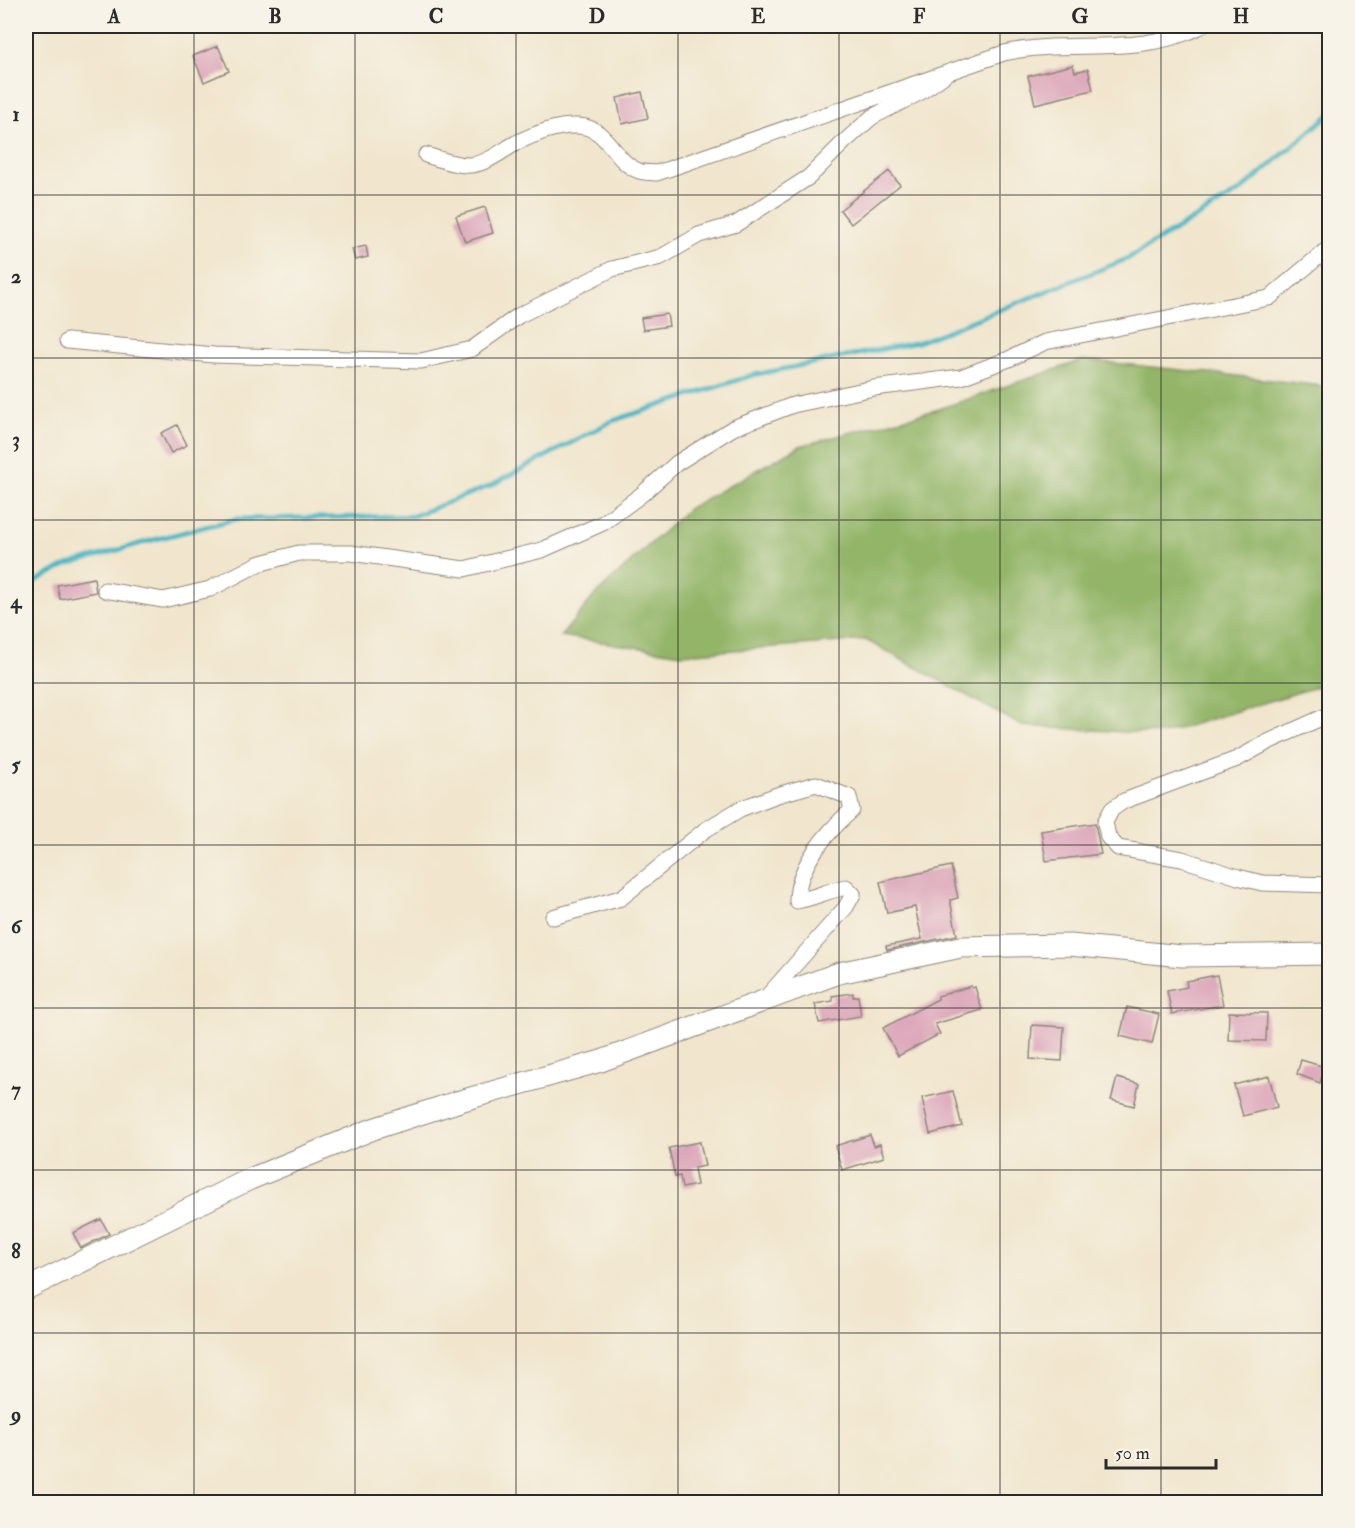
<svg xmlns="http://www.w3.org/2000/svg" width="1355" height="1528" viewBox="0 0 1355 1528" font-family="'IM FELL Double Pica',serif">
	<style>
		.forest { fill: #93b568; stroke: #5f704a; stroke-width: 1.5 }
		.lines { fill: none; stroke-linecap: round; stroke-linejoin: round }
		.stream { stroke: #48b5c3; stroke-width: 4.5 }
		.building { fill: #dda7bb }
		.street-casing { stroke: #8e887c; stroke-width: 17 }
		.secondary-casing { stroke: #8e887c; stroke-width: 23 }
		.street { stroke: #fff; stroke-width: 15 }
		.secondary { stroke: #fff; stroke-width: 21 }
		.grid { fill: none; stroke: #2b2b2b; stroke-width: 1.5; stroke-opacity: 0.55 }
		.neatline { fill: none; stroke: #2b2b2b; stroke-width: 2 }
		.grid-label { font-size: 20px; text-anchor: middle; font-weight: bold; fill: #2b2b2b }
	</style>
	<rect width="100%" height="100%" fill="#f7f3e8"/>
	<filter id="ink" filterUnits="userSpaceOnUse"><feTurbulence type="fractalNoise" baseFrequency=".0167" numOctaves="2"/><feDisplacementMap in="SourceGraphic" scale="12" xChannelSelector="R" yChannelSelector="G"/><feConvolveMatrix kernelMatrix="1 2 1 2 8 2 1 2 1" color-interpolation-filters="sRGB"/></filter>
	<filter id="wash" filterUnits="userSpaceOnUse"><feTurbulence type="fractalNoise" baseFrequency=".008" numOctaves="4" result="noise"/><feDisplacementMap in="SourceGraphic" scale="24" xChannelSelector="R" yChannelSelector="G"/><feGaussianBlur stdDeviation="1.35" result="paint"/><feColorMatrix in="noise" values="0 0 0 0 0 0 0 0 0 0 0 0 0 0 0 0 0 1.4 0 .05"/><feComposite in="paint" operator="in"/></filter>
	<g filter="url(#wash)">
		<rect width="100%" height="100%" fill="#f1e6cd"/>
		<path class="forest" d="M 1083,360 L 1230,375 L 1329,387 L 1329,683 L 1162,734 L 1022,726 L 866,640 L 682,654 L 561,636 L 595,595 L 689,508 L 800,446 L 936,410 Z"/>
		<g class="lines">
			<path class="stream" d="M 26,586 L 67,565 L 149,541 L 236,519 L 413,516 L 490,486 L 612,421 L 753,375 L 919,342 L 1127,259 L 1240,191 L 1330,114"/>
		</g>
		<g id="blocks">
			<path class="building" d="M 218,46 L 229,71 L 204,82 L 193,56 Z
				M 1073,65 L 1075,72 L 1088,69 L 1093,90 L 1035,104 L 1028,76 Z
				M 642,92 L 648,118 L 622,124 L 617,98 Z
				M 889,171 L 900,185 L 851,224 L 840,210 Z
				M 485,207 L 493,233 L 465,242 L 456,216 Z
				M 366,246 L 368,257 L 355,260 L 352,249 Z
				M 667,314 L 669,326 L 643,330 L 641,318 Z
				M 177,425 L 187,445 L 171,453 L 161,433 Z
				M 94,578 L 96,592 L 60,599 L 57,585 Z
				M 1095,823 L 1101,854 L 1046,861 L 1041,831 Z
				M 951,866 L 958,898 L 950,900 L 957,935 L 887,950 L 886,946 L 922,939 L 915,907 L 887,913 L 880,882 Z
				M 1217,975 L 1223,1005 L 1172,1014 L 1167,991 L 1187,987 L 1186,981 Z
				M 971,986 L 972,988 L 975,987 L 982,1010 L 935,1024 L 940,1034 L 898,1056 L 883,1028 L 938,999 L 938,996 Z
				M 853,993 L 853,997 L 858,996 L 861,1016 L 819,1023 L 815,1004 L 833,1001 L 832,996 Z
				M 1127,1007 L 1159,1014 L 1152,1044 L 1120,1036 Z
				M 1229,1012 L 1267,1013 L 1266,1041 L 1228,1040 Z
				M 1032,1025 L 1064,1027 L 1062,1061 L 1030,1059 Z
				M 1301,1060 L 1325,1067 L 1320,1083 L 1297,1074 Z
				M 1269,1076 L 1277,1107 L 1243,1116 L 1234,1085 Z
				M 1117,1078 L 1139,1084 L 1134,1106 L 1111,1100 Z
				M 953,1091 L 962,1126 L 930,1134 L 922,1098 Z
				M 870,1135 L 874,1146 L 880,1144 L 884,1157 L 842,1170 L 835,1146 Z
				M 700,1142 L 705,1166 L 694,1168 L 697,1185 L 682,1188 L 680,1176 L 675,1177 L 669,1148 Z
				M 101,1219 L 109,1234 L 81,1248 L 73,1233 Z"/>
		</g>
	</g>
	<g filter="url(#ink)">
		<use href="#blocks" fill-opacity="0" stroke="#8e887c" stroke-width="1.5"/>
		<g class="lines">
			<g class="street-casing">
				<path id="street" d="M 426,155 C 440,159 456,166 471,165 C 488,163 502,151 516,143 C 534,134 557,125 578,126 C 609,127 613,162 639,171 C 645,173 651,172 657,173 L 1004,53 C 1070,38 1139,58 1201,26
					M 67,341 L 214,355 L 421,361 L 472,349 L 518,316 L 612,269 L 661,257 L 699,235 L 736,224 L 809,177 L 843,143 L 872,117 L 919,93 L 949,72
					M 105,590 L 163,600 L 210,589 L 258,564 L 299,553 L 351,553 L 464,569 L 542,550 L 603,523 L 641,495 L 677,463 L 733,428 L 793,405 L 874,388 L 961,377 L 1009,359 L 1045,342 L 1269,298 L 1330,247
					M 1330,714 L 1268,742 L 1237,759 L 1124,801 L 1112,809 L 1105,822 L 1108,837 L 1118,848 L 1182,859 L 1238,877 L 1262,883 L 1330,885
					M 553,917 L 621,898 L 705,830 L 740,809 L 777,795 L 816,784 L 849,797 L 852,810 C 827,832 797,866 797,901 C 814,898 829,890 846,887 L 853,894 L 846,907 L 764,1000"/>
			</g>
			<g class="secondary-casing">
				<path id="secondary" d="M 26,1289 L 250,1179 L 373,1129 L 460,1101 L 601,1061 L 839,973 L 961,947 L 1070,945 L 1182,956 L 1330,954"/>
			</g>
			<use href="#street" class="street"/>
			<use href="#secondary" class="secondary"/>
		</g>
	</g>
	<path class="grid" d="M 194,26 L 194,1502M 355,26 L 355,1502M 516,26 L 516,1502M 678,26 L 678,1502M 839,26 L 839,1502M 1000,26 L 1000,1502M 1161,26 L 1161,1502M 26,195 L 1330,195M 26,358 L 1330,358M 26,520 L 1330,520M 26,683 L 1330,683M 26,845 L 1330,845M 26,1008 L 1330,1008M 26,1170 L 1330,1170M 26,1333 L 1330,1333"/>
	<rect width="1355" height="1528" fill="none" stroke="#f7f3e8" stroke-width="66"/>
	<path d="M1106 1459v9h110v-9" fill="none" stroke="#2b2b2b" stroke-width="3"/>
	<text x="1115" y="1459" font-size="18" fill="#2b2b2b" stroke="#f7f3e8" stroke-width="4.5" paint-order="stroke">50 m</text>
	<rect x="33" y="33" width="1289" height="1462" class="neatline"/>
	<g class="grid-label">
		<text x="114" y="23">A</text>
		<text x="275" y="23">B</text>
		<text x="436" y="23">C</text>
		<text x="597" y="23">D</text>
		<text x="758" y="23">E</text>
		<text x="919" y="23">F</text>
		<text x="1080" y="23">G</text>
		<text x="1241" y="23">H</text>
		<text x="16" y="121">1</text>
		<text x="16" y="283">2</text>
		<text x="16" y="446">3</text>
		<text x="16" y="608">4</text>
		<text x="16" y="771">5</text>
		<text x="16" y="933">6</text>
		<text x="16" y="1096">7</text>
		<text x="16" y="1258">8</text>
		<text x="16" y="1421">9</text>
	</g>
</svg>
